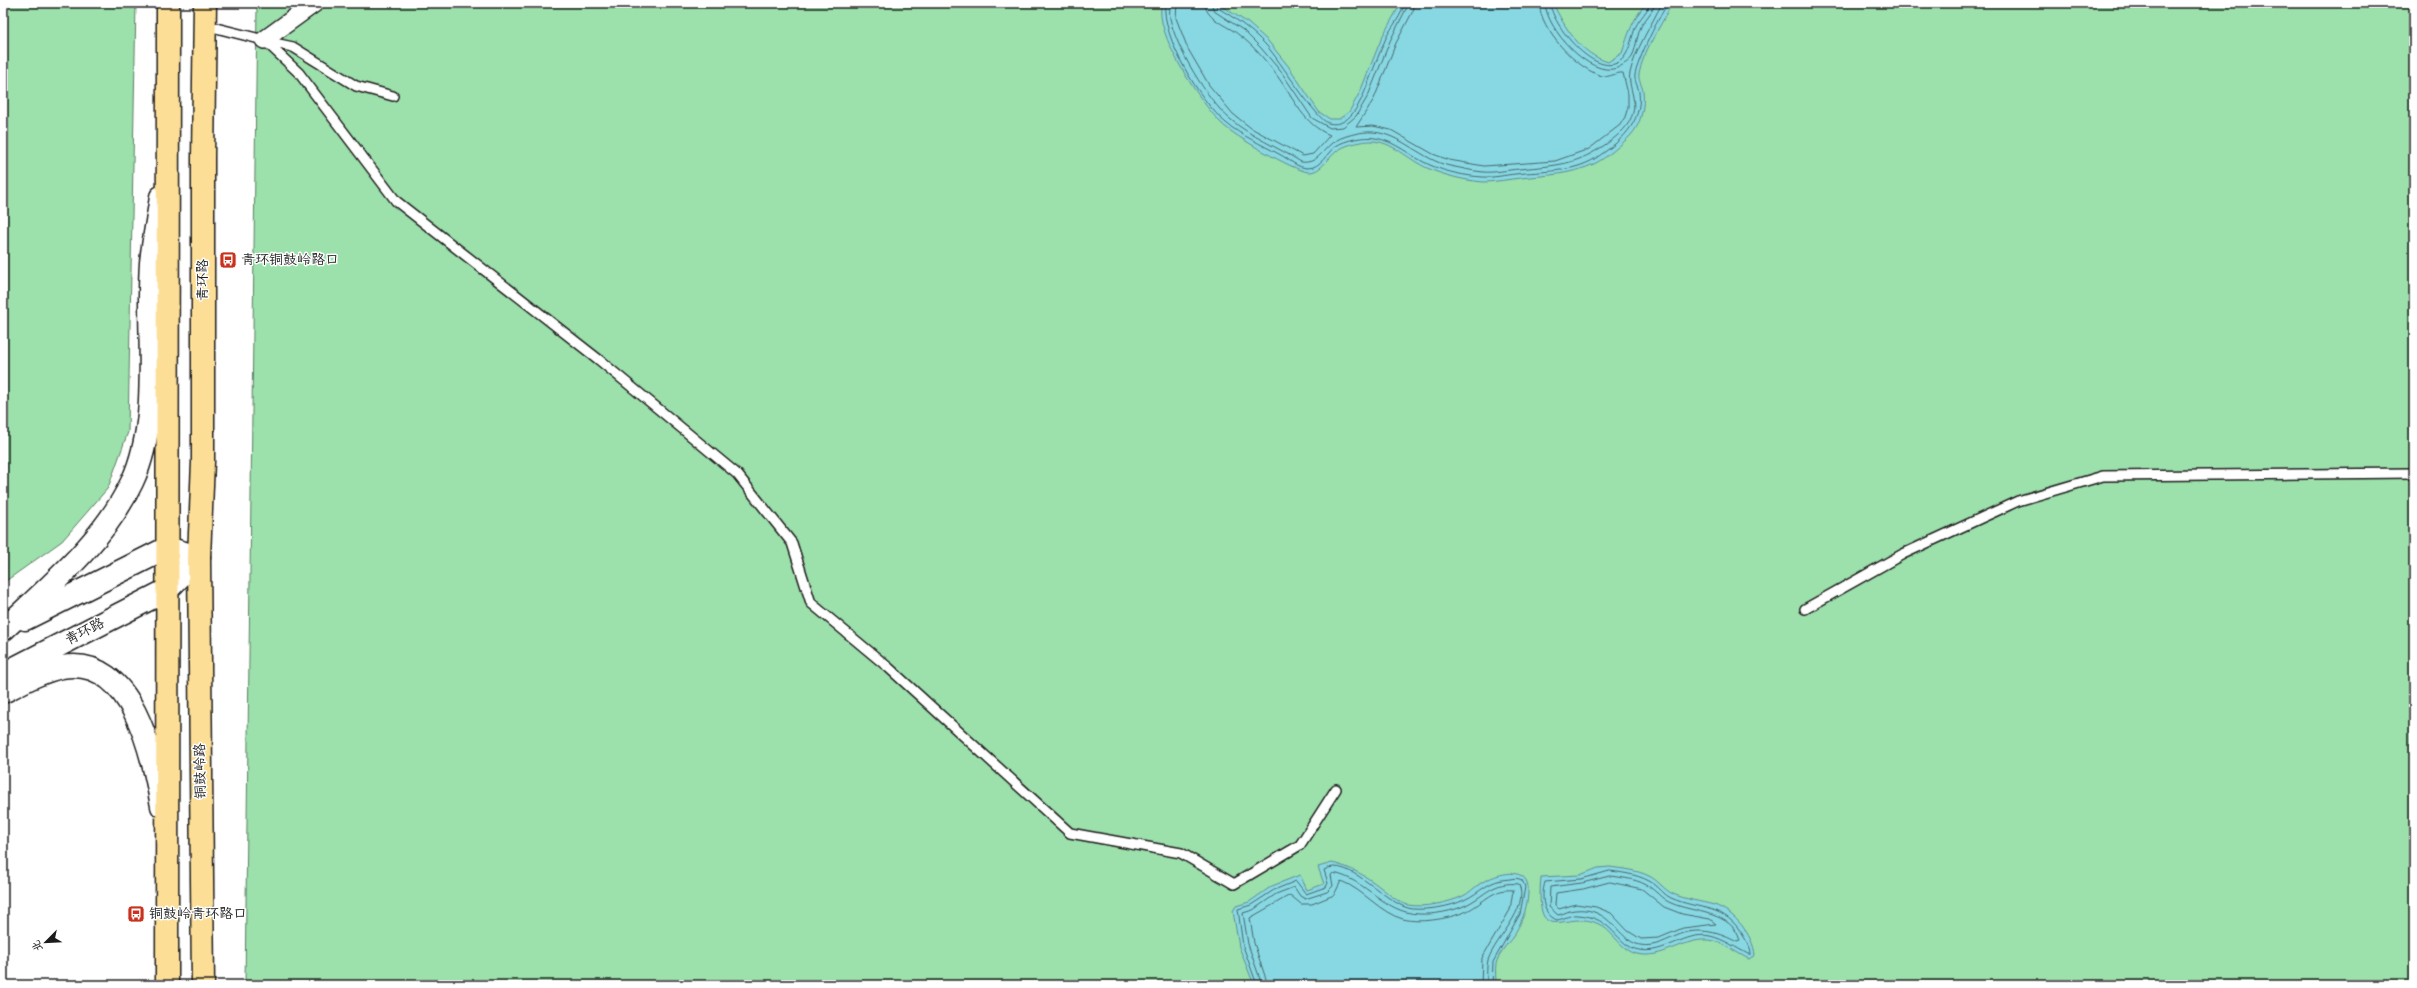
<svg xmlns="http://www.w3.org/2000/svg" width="2417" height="988" viewBox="0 0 2417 988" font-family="'Indie Flower','LXGW WenKai TC',sans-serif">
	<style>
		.green { fill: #9ce0ab; stroke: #5c7e64 }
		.water { fill: #88d8e3; stroke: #5d8d93 }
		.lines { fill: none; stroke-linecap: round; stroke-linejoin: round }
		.shore { stroke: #47676c; stroke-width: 1 }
		.service-casing { stroke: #1c1c1c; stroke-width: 12 }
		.minor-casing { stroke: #1c1c1c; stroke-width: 20 }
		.secondary-casing { stroke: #1c1c1c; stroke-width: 25 }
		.primary-casing { stroke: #1c1c1c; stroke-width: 25 }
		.service { stroke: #fff; stroke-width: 9 }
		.minor { stroke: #fff; stroke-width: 17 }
		.secondary { stroke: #fff; stroke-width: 22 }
		.primary { stroke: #fcde96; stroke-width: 22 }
		.labels { text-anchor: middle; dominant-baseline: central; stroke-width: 3; stroke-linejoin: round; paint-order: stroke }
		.poi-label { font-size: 14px; fill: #1c1c1c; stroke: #fff; text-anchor: start }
		.street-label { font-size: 14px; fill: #1c1c1c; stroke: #fff }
	</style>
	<rect width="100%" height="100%" fill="#fff"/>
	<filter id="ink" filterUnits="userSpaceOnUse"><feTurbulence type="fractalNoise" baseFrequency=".025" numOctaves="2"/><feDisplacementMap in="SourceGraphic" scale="8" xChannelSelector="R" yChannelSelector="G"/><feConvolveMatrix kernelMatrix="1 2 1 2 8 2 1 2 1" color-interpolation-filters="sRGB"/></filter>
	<g filter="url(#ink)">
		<path class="green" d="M 3,3 L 136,3 L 128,432 L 108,488 L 62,541 L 3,583 Z
			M 257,3 L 2414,3 L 2414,985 L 245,985 Z"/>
		<path class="water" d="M 1162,3 L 1217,3 L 1248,23 L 1268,41 L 1289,67 L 1319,112 L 1330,119 L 1339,119 L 1349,112 L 1360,92 L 1382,37 L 1401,3 L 1553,3 C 1564,27 1581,54 1608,62 L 1622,53 C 1628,35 1633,17 1647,3 L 1675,3 L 1670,7 C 1660,28 1643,51 1639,74 C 1638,80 1642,85 1643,91 C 1645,106 1641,125 1630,136 C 1621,145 1607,157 1596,163 C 1571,175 1547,175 1521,178 C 1509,179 1496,182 1484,182 C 1466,181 1443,175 1427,168 C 1409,160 1392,141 1371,141 C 1362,141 1348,144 1340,149 C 1329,155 1322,173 1308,172 C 1293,170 1234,136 1222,124 C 1202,105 1152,31 1162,3 Z
			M 1332,863 C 1350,867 1365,875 1380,887 C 1388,893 1397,902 1408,905 C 1423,908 1447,903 1461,897 C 1469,894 1474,887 1481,883 C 1497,873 1531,864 1528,893 C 1527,910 1521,924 1512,938 C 1506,945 1498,955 1496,964 C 1495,970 1496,978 1496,985 L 1254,985 L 1239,947 L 1233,911 L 1236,906 L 1249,902 L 1272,886 L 1300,875 L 1307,890 L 1324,884 L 1318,867 Z
			M 1610,867 C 1623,869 1637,870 1649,876 C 1658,880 1664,890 1673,894 C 1687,900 1700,901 1714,905 C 1734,911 1753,935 1755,955 L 1749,959 C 1736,953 1722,941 1708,940 C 1683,938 1662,960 1637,954 C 1621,950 1615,934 1602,926 C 1569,904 1534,955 1541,877 L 1580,875 L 1598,868 Z"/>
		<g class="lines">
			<path class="shore" d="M 1165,3 C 1161,37 1200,101 1226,123 C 1242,136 1261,144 1279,154 C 1289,159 1297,168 1308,168 C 1321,168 1327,152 1336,146 C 1345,140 1364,136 1375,138 C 1396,141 1411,157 1430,165 C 1446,172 1465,176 1483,177 C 1493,178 1505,175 1515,174 C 1542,171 1572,173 1596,158 C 1620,142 1643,123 1639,92 C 1638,86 1634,81 1635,75 C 1636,64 1661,10 1669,3
				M 1171,3 C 1170,8 1169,12 1170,18 C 1175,46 1208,101 1230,119 C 1251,137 1278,147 1301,162 C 1317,164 1321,152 1332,143 C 1341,136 1362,131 1373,132 C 1401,134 1422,160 1450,166 C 1461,168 1472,171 1483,172 C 1494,173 1507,170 1519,169 C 1558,165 1576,166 1609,142 C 1617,136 1626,129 1630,120 C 1640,102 1627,87 1630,73 C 1635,50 1651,26 1662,3
				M 1177,3 L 1176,18 L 1188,49 L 1209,85 L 1233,114 L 1251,128 L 1303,156 L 1313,154 L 1330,135 C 1304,125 1294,99 1278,77 C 1267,62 1254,46 1239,35 C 1228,25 1205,20 1205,3
				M 1211,3 L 1214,11 L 1243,30 L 1261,48 L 1282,73 L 1312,118 L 1330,128 L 1343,127 L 1356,116 L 1368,96 L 1390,41 L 1409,3
				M 1216,3 L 1218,8 C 1235,18 1252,30 1266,45 C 1279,59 1316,119 1328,123 C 1352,130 1364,94 1370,78 C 1375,65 1380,51 1386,38 C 1391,27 1403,15 1404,3
				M 1415,3 L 1413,11 L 1396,43 L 1374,99 L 1356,127 L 1373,126 L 1391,130 L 1433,154 L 1449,160 L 1484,166 L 1555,161 L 1589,149 L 1620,125 L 1625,117 L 1628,107 L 1628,94 L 1623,73 C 1616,72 1610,78 1602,76 C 1577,69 1540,30 1539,3
				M 1545,3 C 1546,29 1590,78 1617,68 C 1621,66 1630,61 1632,57 C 1635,51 1637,37 1640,29 C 1643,20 1654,12 1655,3
				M 1550,3 C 1552,25 1594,77 1619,62 C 1630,55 1631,37 1636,26 C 1639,19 1649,10 1650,3
				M 1610,871 C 1625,873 1641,875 1654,884 C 1660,888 1664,895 1671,898 C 1700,911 1725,903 1744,937 C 1747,942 1751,947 1751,954 L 1748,954 C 1736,948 1724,939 1710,936 C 1685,931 1664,955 1639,950 C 1616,946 1614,917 1578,915 C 1571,914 1564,919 1557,920 C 1542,914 1541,896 1545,882 L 1581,879 Z
				M 1610,876 C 1624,878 1639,879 1651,888 C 1658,893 1663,900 1671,903 C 1693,913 1733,911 1740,941 L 1737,942 C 1720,933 1701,927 1681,934 C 1668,939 1655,948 1640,945 C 1618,941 1611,906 1575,910 C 1569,910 1564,914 1558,915 L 1549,907 L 1550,887 L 1582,883 Z
				M 1610,882 L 1642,889 L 1664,907 L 1682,914 L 1710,919 L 1716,924 L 1683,928 L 1659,938 L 1641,939 L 1628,931 L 1611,913 L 1596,907 L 1576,904 L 1559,909 L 1555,905 L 1556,893 L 1583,889 Z
				M 1257,985 L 1243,946 L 1238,909 L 1251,905 L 1274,890 L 1296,881 L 1306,894 L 1326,887 L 1328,883 L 1324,870 C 1349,854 1387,907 1413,909 C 1428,910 1450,907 1464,900 C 1482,892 1487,880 1510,879 C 1514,878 1518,878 1522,880 L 1525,887 L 1520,914 L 1493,962 L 1492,985
				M 1262,985 L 1248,944 L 1243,913 L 1253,910 L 1276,894 L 1294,887 L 1300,896 L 1305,899 L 1327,892 L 1333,886 L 1331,875 L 1333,873 C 1366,879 1384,913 1419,914 C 1433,915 1454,911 1466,905 C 1486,895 1493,881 1519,884 C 1529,910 1496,937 1488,960 C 1486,967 1487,978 1487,985
				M 1268,985 L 1254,943 L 1250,918 L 1290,895 L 1301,904 L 1312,904 L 1334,895 L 1341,881 C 1364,890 1380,913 1403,919 C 1422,924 1453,918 1469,910 C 1484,902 1494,888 1513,890 L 1510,910 L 1482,958 L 1481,985"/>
			<g class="service-casing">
				<path id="service" d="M 204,25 L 264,40 L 299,73 L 396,201 L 598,359 L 737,474 L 792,543 L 811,603 L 889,668 L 1070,833 L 1181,853 L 1234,884 L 1300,845 L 1336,789
					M 265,41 L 293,47 L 356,86 L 393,96
					M 1805,609 L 1903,554 L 2018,501 L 2103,476 L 2414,473"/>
			</g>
			<g class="minor-casing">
				<path id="minor" d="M 264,40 L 315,3"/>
			</g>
			<g class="secondary-casing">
				<path id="secondary" d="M 4,629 C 51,585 104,541 132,482 C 162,419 146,330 151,263 C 153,241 158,218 161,197
					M 3,674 L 167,590 L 199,557 L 167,548 L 25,619
					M 3,692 C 22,682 42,671 62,667 C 133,654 153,757 162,806"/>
			</g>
			<g class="primary-casing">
				<path id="primary" d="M 167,985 L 168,3
					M 203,985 L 199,557 L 203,462 L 203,158 L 205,3"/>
			</g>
			<use href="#service" class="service"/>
			<use href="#minor" class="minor"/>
			<use href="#secondary" class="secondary"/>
			<use href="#primary" class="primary"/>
		</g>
	</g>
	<defs>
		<g id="bus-square" transform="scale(0.9)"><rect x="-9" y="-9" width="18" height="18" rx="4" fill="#c8321e" stroke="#fff"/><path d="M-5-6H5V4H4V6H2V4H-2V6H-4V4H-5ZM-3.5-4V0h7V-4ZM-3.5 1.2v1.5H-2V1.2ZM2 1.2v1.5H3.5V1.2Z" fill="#fff"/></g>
	</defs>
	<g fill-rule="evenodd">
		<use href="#bus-square" x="228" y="260"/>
		<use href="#bus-square" x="136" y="914"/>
	</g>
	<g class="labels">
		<g class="poi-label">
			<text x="241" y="260">青环铜鼓岭路口</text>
			<text x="149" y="914">铜鼓岭青环路口</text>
		</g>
		<g class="street-label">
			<text transform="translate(203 280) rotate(-90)">青环路</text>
			<text transform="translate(85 632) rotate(-27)">青环路</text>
			<text transform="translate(201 771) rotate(-91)">铜鼓岭路</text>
		</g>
	</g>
	<rect width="2417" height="988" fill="none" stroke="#fff" stroke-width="16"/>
	<rect x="8" y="8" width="2401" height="972" fill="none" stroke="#1c1c1c" stroke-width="1.5" filter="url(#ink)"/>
	<g transform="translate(46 942) rotate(246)" stroke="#ffffff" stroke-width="3" paint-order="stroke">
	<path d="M0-3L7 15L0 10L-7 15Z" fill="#1c1c1c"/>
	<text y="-6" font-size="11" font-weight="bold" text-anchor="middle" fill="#1c1c1c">北</text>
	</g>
</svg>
